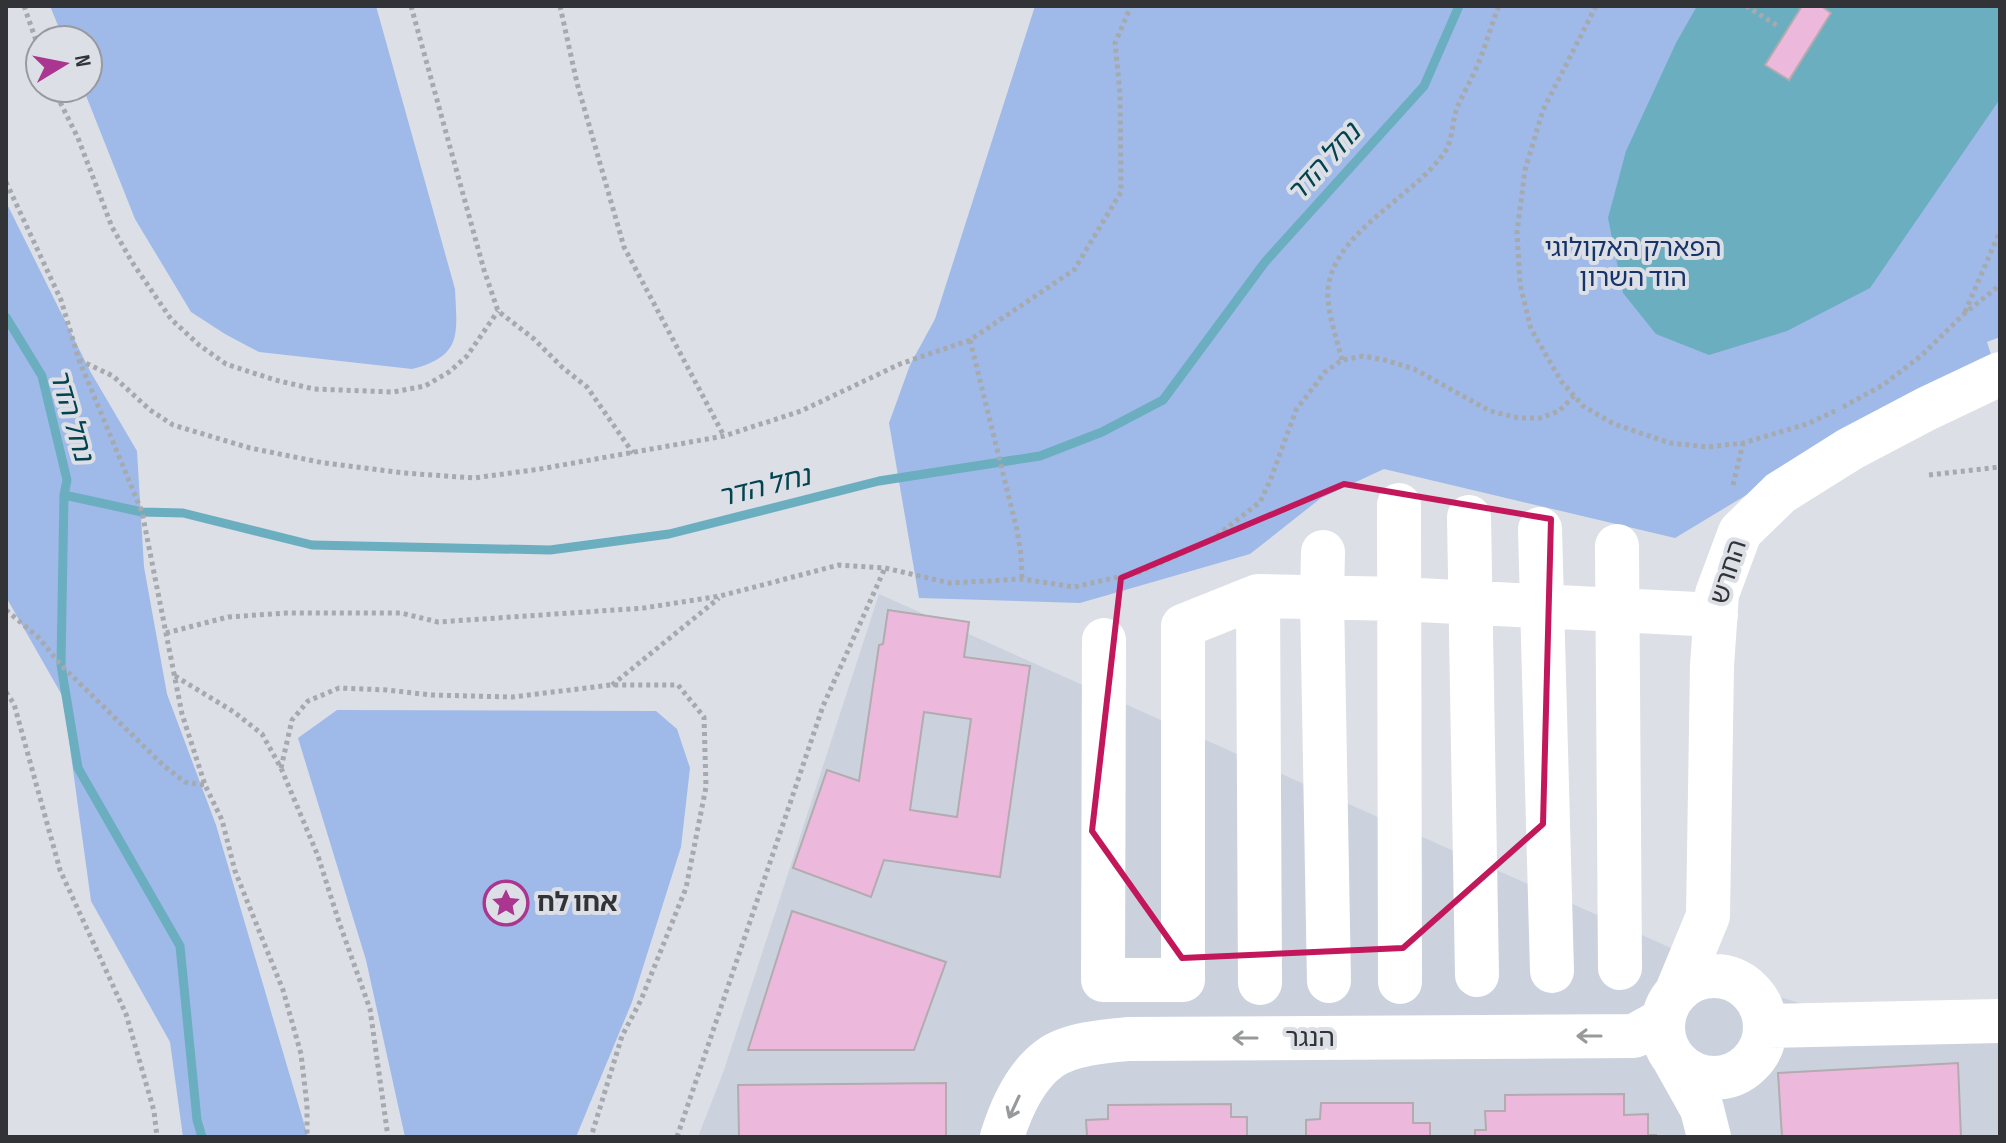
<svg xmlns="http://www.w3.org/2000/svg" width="2006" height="1143" viewBox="0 0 2006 1143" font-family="'Sofia Sans Condensed','Noto Sans Hebrew',sans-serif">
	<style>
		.built { fill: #cbd2de }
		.green { fill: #9fbae8 }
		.water { fill: #6baec0 }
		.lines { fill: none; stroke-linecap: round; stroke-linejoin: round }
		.stream { stroke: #6baec0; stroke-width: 9 }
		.building { fill: #ecb9dc; stroke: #b2abaf; stroke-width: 2; fill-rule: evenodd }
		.path { stroke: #a6a9ae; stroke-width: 5; stroke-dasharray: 4 4; stroke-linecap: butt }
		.minor { stroke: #fff; stroke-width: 44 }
		.oneway { stroke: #98999a }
		.marked { fill: none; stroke: #c2185b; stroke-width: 6; stroke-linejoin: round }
		.labels { text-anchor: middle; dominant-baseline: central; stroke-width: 8; stroke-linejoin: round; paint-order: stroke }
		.park-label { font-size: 26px; fill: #16336a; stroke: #dcdfe6 }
		.street-label { font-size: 26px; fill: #323336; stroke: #dcdfe6 }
		.poi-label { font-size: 26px; font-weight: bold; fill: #323336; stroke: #dcdfe6; text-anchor: start }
		.water-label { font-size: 28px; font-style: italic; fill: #034350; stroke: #dcdfe6 }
	</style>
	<rect width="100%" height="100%" fill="#dcdfe6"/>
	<path class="built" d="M 879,594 L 1783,998 L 1825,1011 L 2000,1006 L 2000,1137 L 698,1137 L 724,1070 Z"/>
	<path class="green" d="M 50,6 L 376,6 L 455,289 C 457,334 463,356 412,369 L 259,352 L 225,334 L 191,312 L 135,219 L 83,88 L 88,88 L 88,40 L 64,40 Z
		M 1035,6 L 2000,6 L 2000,337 L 1987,342 L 1994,364 L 1748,494 L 1675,538 L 1384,469 L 1321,498 L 1250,554 L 1080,603 L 919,598 L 889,423 L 910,365 L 935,319 Z
		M 6,202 L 90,371 L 137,451 L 144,567 L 167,694 L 216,825 L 308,1137 L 183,1137 L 170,1042 L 91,901 L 63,697 L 6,597 Z
		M 337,710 L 656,711 L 677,729 L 690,768 L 681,847 L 632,1002 L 576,1137 L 405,1137 L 366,960 L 298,738 Z"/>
	<path class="water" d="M 1697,6 L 2000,6 L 2000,99 L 1870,288 L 1787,331 L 1709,355 L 1656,334 L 1623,293 L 1608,218 L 1626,151 L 1676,43 Z"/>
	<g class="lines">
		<path class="stream" d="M 6,317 L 42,376 L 67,480 L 64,495 L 61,665 L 78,768 L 180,946 L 197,1120 L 202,1137
			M 64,495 L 142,512 L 183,513 L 312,545 L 550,550 L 669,534 L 879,481 L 1040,456 L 1102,432 L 1163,400 L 1265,262 L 1424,86 L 1459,6"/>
	</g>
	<path class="building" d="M 1802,6 L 1821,6 L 1831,13 L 1789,80 L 1765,65 Z
		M 888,610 L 969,622 L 964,657 L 1030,666 L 1000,877 L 884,860 L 871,897 L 793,868 L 827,770 L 859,781 L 879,645 L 883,644 ZM 924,712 L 971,719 L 957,817 L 910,810 Z
		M 792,911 L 946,962 L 914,1050 L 748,1050 Z
		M 1958,1063 L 1961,1137 L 1782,1137 L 1778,1073 Z
		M 946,1083 L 946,1137 L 739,1137 L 738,1085 Z
		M 1624,1094 L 1624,1115 L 1648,1114 L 1648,1135 L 1656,1135 L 1656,1137 L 1475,1137 L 1475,1130 L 1486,1130 L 1485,1111 L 1505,1111 L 1505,1095 Z
		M 1321,1103 L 1413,1103 L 1413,1123 L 1430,1123 L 1430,1137 L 1306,1137 L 1306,1120 L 1320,1119 Z
		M 1231,1104 L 1231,1117 L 1247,1117 L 1247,1137 L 1071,1137 L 1087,1136 L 1086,1120 L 1108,1119 L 1108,1105 Z"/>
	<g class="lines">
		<path class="path" d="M 24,6 L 40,52
			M 411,6 L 484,270 L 498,311 L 534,339 L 563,368 L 587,387 L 633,453
			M 560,6 L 577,83 L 624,247 L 724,436
			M 1596,6 L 1543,110 L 1525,170 L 1517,232 L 1520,284 L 1531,329 L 1561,381 L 1583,406 L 1614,424 L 1670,443 L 1708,447 L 1743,443 L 1807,424 L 1835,411
			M 1746,6 L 1778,26
			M 53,88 L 78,138 L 112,227 L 132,262 L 171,319 L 199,345 L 226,364 L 275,380 L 314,389 L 393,392 L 425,386 L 449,372 L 467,356 L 498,311
			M 6,182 L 61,300 L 79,360 L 142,512 L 182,714 L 205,785 L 222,820 L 235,871 L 283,990 L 301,1054 L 307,1105 L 307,1137
			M 1965,312 L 2000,231
			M 970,340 L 1017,530 L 1021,555 L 1022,579
			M 79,360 L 113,376 L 150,410 L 173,425 L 250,448 L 324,463 L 404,473 L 474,478 L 540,469 L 724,436 L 801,411 L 900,364 L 970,340 L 1074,270 L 1121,192 L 1120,93 L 1115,43 L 1131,6
			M 1342,360 C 1337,340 1330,320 1328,300 C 1323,235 1415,199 1446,150 C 1453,138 1452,122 1457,108 C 1463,93 1472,79 1478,64 C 1486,45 1491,25 1499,6
			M 1843,407 L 1883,385 L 1922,355 L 1965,313 L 2000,285
			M 1929,475 L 2000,467
			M 1733,485 L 1743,443
			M 6,610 L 38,637 L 61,665 L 164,766 L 185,782 L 205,785
			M 166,633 L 228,617 L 286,613 L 401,613 L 438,622 L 644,608 L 720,596 L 839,565 L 885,568 L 950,583 L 1022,579 L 1074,587 L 1140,572 L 1210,541 L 1260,502 L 1270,481 L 1296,410 L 1325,372 L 1342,360 L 1363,356 L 1385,360 L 1414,369 L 1490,411 L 1519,418 L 1540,418 L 1559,411 L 1574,396
			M 175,676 L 234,712 L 262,734 L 281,768 L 318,856 L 339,922 L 370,1009 L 388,1137
			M 612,685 L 719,598
			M 6,692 L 14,704 L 60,870 L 126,1014 L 154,1111 L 157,1137
			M 281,768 L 292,720 L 308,701 L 339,688 L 387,690 L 431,695 L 512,697 L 611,685 L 678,685 L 704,717 L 706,787 L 686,888 L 641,1000 L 622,1036 L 591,1137
			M 677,1137 L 823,706 L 885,568"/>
		<path class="minor" d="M 1399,505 L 1400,982
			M 1469,517 L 1477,975
			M 1540,529 L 1552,971
			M 1617,546 L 1620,968
			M 1323,552 L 1322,598 L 1329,981
			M 1258,596 L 1260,983
			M 1104,640 L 1103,980 L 1183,980 L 1183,626 L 1258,596 L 1399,599 L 1716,615
			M1663 1027a51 51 0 1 1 102 0a51 51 0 1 1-102 0Z
			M 1677,991 L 1708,916 L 1712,666 L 1717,594 L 1740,532 L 1780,493 L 1850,449 L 1926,409 L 2000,374
			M 1766,1026 L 2000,1021
			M 1674,1059 L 1702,1109 L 1709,1137
			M 1002,1137 C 1011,1108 1025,1076 1050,1058 C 1069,1044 1105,1041 1128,1039 L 1634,1036 L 1663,1020"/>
	</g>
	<defs><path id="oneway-shaft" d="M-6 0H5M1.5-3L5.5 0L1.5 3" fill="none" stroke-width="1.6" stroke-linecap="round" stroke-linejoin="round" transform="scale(2)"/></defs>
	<g class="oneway">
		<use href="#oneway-shaft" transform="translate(1589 1036) rotate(180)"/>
		<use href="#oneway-shaft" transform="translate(1245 1038) rotate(180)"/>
		<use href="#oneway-shaft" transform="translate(1014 1107) rotate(115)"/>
	</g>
	<path class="marked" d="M 1344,484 L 1551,519 L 1543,824 L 1403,948 L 1182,958 L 1092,831 L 1121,578 Z"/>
	<defs>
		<g id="sight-ring" transform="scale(2.3)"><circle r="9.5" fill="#dcdfe6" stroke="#aa3690" stroke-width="1.5"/><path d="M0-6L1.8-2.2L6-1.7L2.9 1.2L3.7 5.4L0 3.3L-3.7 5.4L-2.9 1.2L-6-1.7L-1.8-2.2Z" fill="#aa3690"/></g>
	</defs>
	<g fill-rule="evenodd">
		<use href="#sight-ring" x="506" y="903"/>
	</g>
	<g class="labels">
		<g class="park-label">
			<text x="1633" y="248">הפארק האקולוגי<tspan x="1633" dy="30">הוד השרון</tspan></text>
		</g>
		<g class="street-label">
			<text transform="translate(1729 572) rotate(-72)">החרש</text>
			<text x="1310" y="1038">הנגר</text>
		</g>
		<g class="poi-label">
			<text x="537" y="903">אחו לח</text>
		</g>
		<g class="water-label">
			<text transform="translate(1324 163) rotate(-48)">נחל הדר</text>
			<text transform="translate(71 415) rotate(74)">נחל הדר</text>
			<text transform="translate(764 487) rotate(-14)">נחל הדר</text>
		</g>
	</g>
	<rect width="2006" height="1143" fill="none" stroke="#323336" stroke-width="16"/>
	<g transform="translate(64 64) rotate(80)"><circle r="38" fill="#dcdfe6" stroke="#989aa0" stroke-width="2"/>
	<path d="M0-6L14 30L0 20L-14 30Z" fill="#aa3690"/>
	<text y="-12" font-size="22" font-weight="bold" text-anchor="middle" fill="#323336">N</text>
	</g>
</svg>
